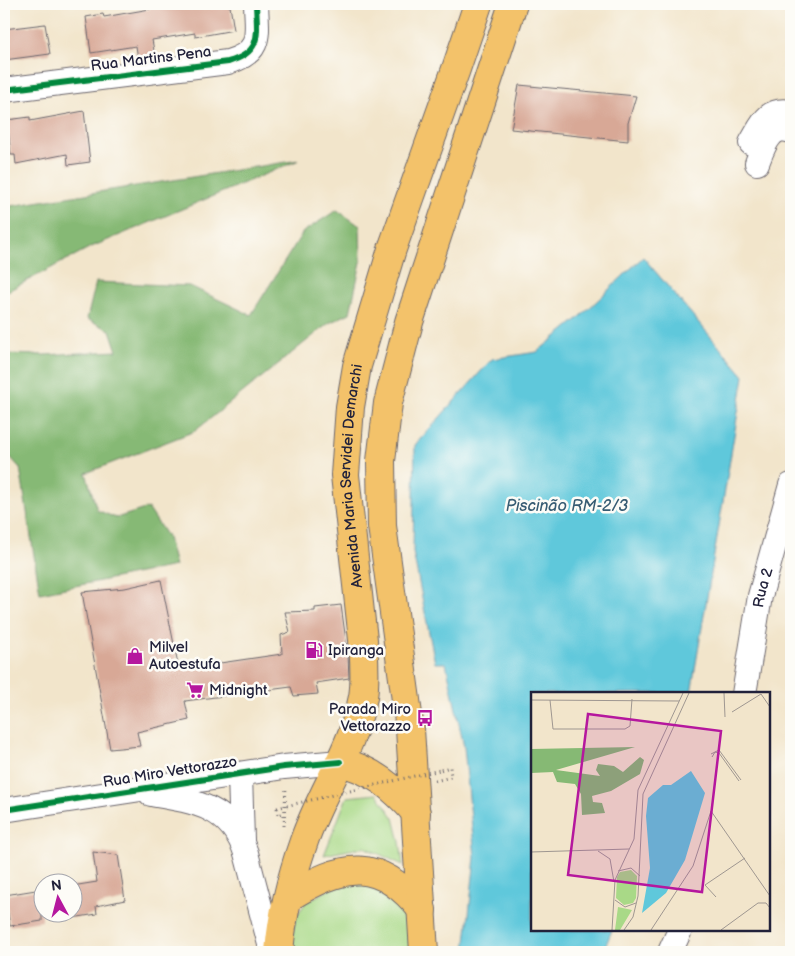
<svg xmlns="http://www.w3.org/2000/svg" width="795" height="956" viewBox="0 0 795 956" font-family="'Balsamiq Sans',sans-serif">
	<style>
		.green { fill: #a9d987; stroke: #667e61 }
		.forest { fill: #86b974; stroke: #546e58 }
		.water { fill: #5fc8db; stroke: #40758b }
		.building { fill: #d8a896 }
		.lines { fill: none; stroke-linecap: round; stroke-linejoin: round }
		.minor-casing { stroke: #6b666d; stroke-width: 26 }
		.major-casing { stroke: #6b666d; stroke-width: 30 }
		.path { stroke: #6b666d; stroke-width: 3; stroke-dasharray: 1 4; stroke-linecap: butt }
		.minor { stroke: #fff; stroke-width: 24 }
		.major { stroke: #f3c26a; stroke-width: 28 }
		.path-bridge { stroke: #6b666d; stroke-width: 3; stroke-dasharray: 1 4; stroke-linecap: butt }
		.cycleway-casing { stroke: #fdfcf7; stroke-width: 9 }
		.cycleway { stroke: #00873e; stroke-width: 6 }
		.labels { text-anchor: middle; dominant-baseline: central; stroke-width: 5; stroke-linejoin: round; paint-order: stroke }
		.street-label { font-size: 15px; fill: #22223b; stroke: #fdfcf7 }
		.poi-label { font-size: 15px; fill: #22223b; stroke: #fdfcf7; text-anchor: start }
		.water-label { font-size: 16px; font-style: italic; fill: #375c73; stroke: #fdfcf7 }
		.inset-road { fill: none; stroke: #9f9791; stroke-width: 1 }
		.view { fill: #b5179e; fill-opacity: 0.15; stroke: #b5179e; stroke-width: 2.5 }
		.inset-edge { fill: none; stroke: #22223b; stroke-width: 2.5 }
	</style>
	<rect width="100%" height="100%" fill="#fdfcf7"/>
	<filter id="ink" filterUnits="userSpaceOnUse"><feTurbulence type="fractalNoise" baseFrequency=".02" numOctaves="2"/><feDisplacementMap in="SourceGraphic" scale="10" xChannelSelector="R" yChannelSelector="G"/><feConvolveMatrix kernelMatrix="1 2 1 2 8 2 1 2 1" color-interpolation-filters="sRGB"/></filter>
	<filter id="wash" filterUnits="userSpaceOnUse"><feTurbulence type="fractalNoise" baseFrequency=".0096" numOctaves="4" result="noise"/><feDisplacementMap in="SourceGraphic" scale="20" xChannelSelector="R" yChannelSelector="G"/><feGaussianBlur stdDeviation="1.12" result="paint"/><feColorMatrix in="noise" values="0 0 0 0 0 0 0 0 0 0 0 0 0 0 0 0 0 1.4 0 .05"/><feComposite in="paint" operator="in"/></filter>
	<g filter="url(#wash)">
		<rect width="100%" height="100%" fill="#f2e5cb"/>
		<path class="green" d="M 377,794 L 394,818 L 400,842 L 403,865 L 364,847 L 324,855 L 347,797 Z
			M 343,882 L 369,882 L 384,889 L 407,912 L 412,931 L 412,952 L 289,952 L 296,917 L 306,902 Z"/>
		<path class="forest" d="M 299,160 L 89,248 L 4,293 L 4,207 Z
			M 337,210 L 360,226 L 361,262 L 350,313 L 329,323 L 195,431 L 86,473 L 97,510 L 116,518 L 148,508 L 168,538 L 175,566 L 40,593 L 20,468 L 4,450 L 4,354 L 44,355 L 117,351 L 110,330 L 87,319 L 96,282 L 190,286 L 251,315 L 303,232 Z"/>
		<path class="water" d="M 643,257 L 744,376 L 691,693 L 532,694 L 532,930 L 612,930 L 603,952 L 465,952 L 475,857 L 464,747 L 446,663 L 435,663 L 413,552 L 415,445 L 492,359 L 537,352 L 579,318 Z"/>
		<g id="blocks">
			<path class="building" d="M 149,4 L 227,4 L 228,6 L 230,6 L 234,30 L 195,37 L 195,33 L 152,40 L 155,56 L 138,59 L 136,46 L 91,53 L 86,17 L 103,14 L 104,17 L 150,9 Z
				M 45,24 L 50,54 L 4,60 L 4,29 Z
				M 519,85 L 636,96 L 628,123 L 628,141 L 511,129 Z
				M 84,111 L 90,162 L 68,165 L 67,154 L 16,164 L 15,155 L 11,155 L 7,120 L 30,117 L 30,121 Z
				M 161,580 L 179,669 L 282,654 L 281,635 L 290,632 L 285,612 L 315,611 L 315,608 L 341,605 L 348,656 L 349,678 L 316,683 L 318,694 L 294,696 L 291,687 L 185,701 L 189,720 L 137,732 L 140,746 L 110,749 L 82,592 L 125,588 Z
				M 93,852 L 118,855 L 125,900 L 96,906 L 97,914 L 72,918 L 72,886 L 97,882 Z
				M 42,889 L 42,921 L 10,926 L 5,895 Z"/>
		</g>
	</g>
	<g filter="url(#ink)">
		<use href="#blocks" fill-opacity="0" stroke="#6b666d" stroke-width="1"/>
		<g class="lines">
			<g class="minor-casing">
				<g id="minor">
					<path d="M 4,90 L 228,62 C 263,52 257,34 256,4"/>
					<path d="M 751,143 C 762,125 767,107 791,112"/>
					<path d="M 757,163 C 763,148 770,123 791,131"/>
					<path id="s1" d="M 744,694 L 760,596 L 791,485"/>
					<path d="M 240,774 L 242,840"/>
					<path d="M 151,794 C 193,801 231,806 246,853 L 272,952"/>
					<path d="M 4,810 L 284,767 L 340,762"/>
					<path d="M 670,952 L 680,930"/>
				</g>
			</g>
			<g class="major-casing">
				<g id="major">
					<path d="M 340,762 C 372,769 395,789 416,813"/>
					<path d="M 289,897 C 343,863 379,856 422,910"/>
					<path id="s2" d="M 279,952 C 282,916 292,875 304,841 C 321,792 353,748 363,697 C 366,678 364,659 363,640 L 345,475 L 350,407 L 357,366 L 392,249 L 456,69 L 478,4"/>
					<path d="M 424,952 L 410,729 L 382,526 L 381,461 L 388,403 L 409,322 L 513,4"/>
				</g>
			</g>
			<path class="path" d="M 435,781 L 451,777 L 450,767 L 440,770
				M 277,808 L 278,815 L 285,813
				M 284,826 L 286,787"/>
			<use href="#minor" class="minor"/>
			<use href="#major" class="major"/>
			<path class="path-bridge" d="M 277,808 L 440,770"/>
			<g class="cycleway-casing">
				<path id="cycleway" d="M 4,90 L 228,62 C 263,52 257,34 256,4
					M 4,810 L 284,767 L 340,762"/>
			</g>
			<use href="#cycleway" class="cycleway"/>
		</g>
	</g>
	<defs>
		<g id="fuel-bare" transform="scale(1.35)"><path d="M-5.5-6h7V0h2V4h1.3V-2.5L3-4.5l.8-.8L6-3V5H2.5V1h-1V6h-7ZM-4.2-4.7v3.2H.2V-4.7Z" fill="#b5179e" stroke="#fdfcf7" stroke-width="2.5" paint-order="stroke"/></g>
		<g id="shop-bare" transform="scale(1.35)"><path d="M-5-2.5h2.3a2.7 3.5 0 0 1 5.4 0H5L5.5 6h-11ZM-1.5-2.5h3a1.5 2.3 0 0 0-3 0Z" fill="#b5179e" stroke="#fdfcf7" stroke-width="2.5" paint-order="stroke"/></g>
		<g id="supermarket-bare" transform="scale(1.35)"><path d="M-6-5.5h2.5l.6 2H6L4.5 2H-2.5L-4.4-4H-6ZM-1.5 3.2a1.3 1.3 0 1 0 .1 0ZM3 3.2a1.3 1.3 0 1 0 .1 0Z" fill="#b5179e" stroke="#fdfcf7" stroke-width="2.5" paint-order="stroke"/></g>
		<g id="bus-bare" transform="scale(1.35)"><path d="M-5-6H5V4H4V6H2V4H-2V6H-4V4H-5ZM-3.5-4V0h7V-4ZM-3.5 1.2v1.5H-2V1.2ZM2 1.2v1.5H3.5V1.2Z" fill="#b5179e" stroke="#fdfcf7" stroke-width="2.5" paint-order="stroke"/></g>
	</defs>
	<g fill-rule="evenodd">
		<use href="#fuel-bare" x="314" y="650"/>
		<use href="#shop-bare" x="135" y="656"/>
		<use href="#supermarket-bare" x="195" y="690"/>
		<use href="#bus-bare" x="425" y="718"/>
	</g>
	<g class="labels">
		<g class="street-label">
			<text transform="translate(151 59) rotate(-7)">Rua Martins Pena</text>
			<text stroke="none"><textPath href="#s2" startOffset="492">Avenida Maria Servidei Demarchi</textPath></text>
			<text stroke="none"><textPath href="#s1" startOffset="108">Rua 2</textPath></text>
			<text transform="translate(170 772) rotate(-9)">Rua Miro Vettorazzo</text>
		</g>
		<g class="poi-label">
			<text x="149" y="647">Milvel<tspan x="149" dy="17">Autoestufa</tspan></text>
			<text x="328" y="650">Ipiranga</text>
			<text x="209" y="690">Midnight</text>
			<text x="411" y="709" text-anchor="end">Parada Miro<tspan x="411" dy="17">Vettorazzo</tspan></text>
		</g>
		<g class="water-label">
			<text x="567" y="506">Piscinão RM-2/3</text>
		</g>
	</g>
	<g transform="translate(531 692)">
		<rect width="239" height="239" fill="#f2e5cb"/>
		<path d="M 100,178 L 106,184 L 105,206 L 102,211 L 93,213 L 85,206 L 86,185 L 89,180 ZM 87,215 L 101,218 L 89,238 L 84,238 Z" fill="#a9d987"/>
		<path d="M 104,55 L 25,78 L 69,84 L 65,78 L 67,72 L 83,74 L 92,80 L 109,65 L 113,68 L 109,82 L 80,99 L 61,104 L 62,110 L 71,111 L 74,121 L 51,123 L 50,102 L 44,92 L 26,90 L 22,80 L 0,81 L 0,57 Z" fill="#86b974"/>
		<path d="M 160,79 L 174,101 L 154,168 L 135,201 L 111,221 L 119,176 L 115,124 L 117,106 L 132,93 L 140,93 Z" fill="#5fc8db"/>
		<path class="inset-road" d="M 193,1 L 194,25M 0,8 L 148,9M 19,8 L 22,37 L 94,37 L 99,34 L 101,7M 201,20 L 230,2 L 239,15M 180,62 L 188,58 L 210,88M 181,65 L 184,60 L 188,61 L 208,89M 180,119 L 239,204M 67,159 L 79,167 L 83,190M 0,160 L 98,157M 87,179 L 100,176 L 109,184M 185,205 L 174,193 L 214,166M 84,208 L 94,215 L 105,211M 81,238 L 84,188 L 103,147 L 107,98 L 152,1M 93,238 L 102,225 L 107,204 L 112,102 L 158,1M 120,238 L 162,174 L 180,119M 190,238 L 227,211 L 235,211 L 239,216"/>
		<path class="view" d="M 57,22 L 190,39 L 171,200 L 37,183 Z"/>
		<rect width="239" height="239" class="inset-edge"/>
	</g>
	<rect width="795" height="956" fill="none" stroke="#fdfcf7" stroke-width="20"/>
	<g transform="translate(58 898) rotate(353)"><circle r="24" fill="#fdfcf7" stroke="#a5a5ac"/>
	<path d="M0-4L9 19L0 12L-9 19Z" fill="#b5179e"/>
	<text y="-8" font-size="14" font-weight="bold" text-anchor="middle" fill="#22223b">N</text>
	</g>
</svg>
